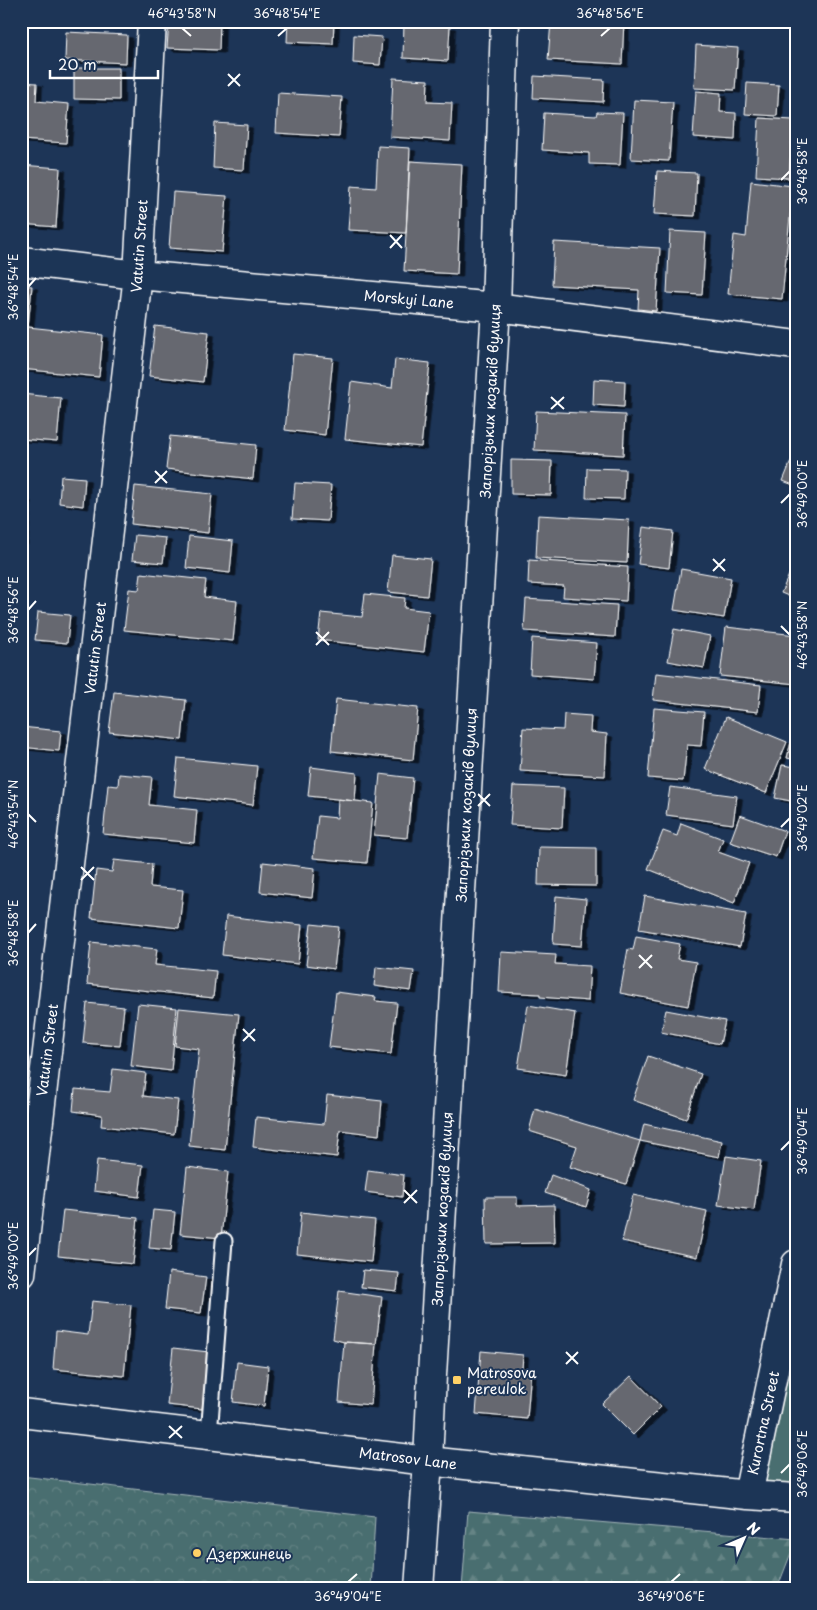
<svg xmlns="http://www.w3.org/2000/svg" width="817" height="1610" viewBox="0 0 817 1610" font-family="'Playpen Sans',sans-serif">
	<style>
		.grass { fill: #4a6e70; stroke: #a4b6b8 }
		.forest { fill: url(#forest-firs); stroke: #a4b6b8 }
		.park { fill: url(#park-crowns); stroke: #a4b6b8 }
		.building { fill: #666870; stroke: #fff; filter: url(#shadow) }
		.lines { fill: none; stroke-linecap: round; stroke-linejoin: round }
		.service-casing { stroke: #fff; stroke-width: 19 }
		.minor-casing { stroke: #fff; stroke-width: 31 }
		.secondary-casing { stroke: #fff; stroke-width: 31 }
		.service { stroke: #1d3557; stroke-width: 15 }
		.minor { stroke: #1d3557; stroke-width: 28 }
		.secondary { stroke: #1d3557; stroke-width: 28 }
		.ticks { fill: none; stroke: #fff; stroke-width: 2 }
		.poi-dot { fill: #ffd166; stroke: #1d3557; stroke-width: 2 }
		.labels { text-anchor: middle; dominant-baseline: central; stroke-width: 4; stroke-linejoin: round; paint-order: stroke }
		.street-label { font-size: 14px; fill: #fff; stroke: #1d3557 }
		.poi-label { font-size: 14px; fill: #fff; stroke: #1d3557; text-anchor: start }
		.neatline { fill: none; stroke: #fff; stroke-width: 2 }
		.ticks-label { font-size: 12px; text-anchor: middle; fill: #fff }
	</style>
	<defs>
		<pattern id="forest-firs" width="22" height="20" patternUnits="userSpaceOnUse" patternTransform="scale(1.25)"><rect width="22" height="20" fill="#4a6e70"/><path d="M5 1l3.5 6h-7zM16 11l3.5 6h-7z" fill="#658485"/></pattern>
		<pattern id="park-crowns" width="20" height="18" patternUnits="userSpaceOnUse" patternTransform="scale(1.25)"><rect width="20" height="18" fill="#4a6e70"/><path d="M2 6a3 3 0 1 1 6 0M12 15a3 3 0 1 1 6 0" fill="none" stroke="#658485"/></pattern>
		<filter id="shadow"><feDropShadow dx="5.5" dy="3" stdDeviation="0" flood-color="#0009"/></filter>
	</defs>
	<rect width="100%" height="100%" fill="#1d3557"/>
	<filter id="ink" filterUnits="userSpaceOnUse"><feTurbulence type="fractalNoise" baseFrequency=".02" numOctaves="2"/><feDisplacementMap in="SourceGraphic" scale="10" xChannelSelector="R" yChannelSelector="G"/><feConvolveMatrix kernelMatrix="1 2 1 2 8 2 1 2 1" color-interpolation-filters="sRGB"/></filter>
	<g filter="url(#ink)">
		<path class="grass" d="M 796,1297 L 796,1495 L 756,1492 Z"/>
		<path class="forest" d="M 468,1511 L 796,1539 L 796,1540 L 777,1589 L 462,1589 Z"/>
		<path class="park" d="M 21,1476 L 375,1517 L 371,1589 L 21,1589 Z"/>
		<path class="building" d="M 169,21 L 220,21 L 219,50 L 167,48 Z
			M 288,21 L 334,21 L 333,44 L 287,42 Z
			M 551,21 L 624,21 L 622,64 L 548,60 Z
			M 404,23 L 450,26 L 448,61 L 403,58 Z
			M 66,32 L 127,35 L 126,63 L 65,60 Z
			M 354,35 L 382,37 L 380,65 L 353,63 Z
			M 696,45 L 738,48 L 735,90 L 694,88 Z
			M 74,68 L 119,68 L 119,100 L 74,99 Z
			M 534,76 L 604,80 L 603,102 L 533,98 Z
			M 393,78 L 428,80 L 427,102 L 452,103 L 450,141 L 390,137 Z
			M 21,82 L 37,83 L 36,101 L 69,104 L 66,143 L 21,140 Z
			M 747,83 L 779,85 L 777,116 L 745,114 Z
			M 696,91 L 721,93 L 720,112 L 736,113 L 735,140 L 693,137 Z
			M 278,93 L 342,97 L 339,137 L 276,133 Z
			M 634,100 L 673,102 L 669,161 L 631,159 Z
			M 597,112 L 623,113 L 620,165 L 589,164 L 589,153 L 542,150 L 544,113 L 596,116 Z
			M 759,118 L 793,120 L 789,178 L 756,176 Z
			M 215,123 L 247,125 L 244,170 L 213,168 Z
			M 378,146 L 410,148 L 406,233 L 348,230 L 351,186 L 376,188 Z
			M 410,161 L 462,164 L 457,274 L 404,271 Z
			M 21,165 L 60,168 L 56,227 L 21,224 Z
			M 657,171 L 697,173 L 695,216 L 654,214 Z
			M 751,181 L 793,186 L 782,299 L 728,294 L 734,235 L 746,237 Z
			M 173,192 L 227,196 L 222,252 L 169,248 Z
			M 795,213 L 796,213 L 796,254 L 793,254 Z
			M 670,231 L 706,233 L 702,295 L 667,293 Z
			M 554,242 L 660,248 L 656,311 L 638,309 L 639,290 L 552,285 Z
			M 21,285 L 32,286 L 28,327 L 103,335 L 99,377 L 21,369 Z
			M 155,326 L 209,332 L 203,382 L 149,376 Z
			M 293,354 L 333,358 L 325,435 L 285,430 Z
			M 395,359 L 430,363 L 421,447 L 345,439 L 351,382 L 392,388 Z
			M 594,379 L 625,381 L 624,407 L 593,405 Z
			M 21,394 L 61,398 L 57,442 L 21,439 Z
			M 536,411 L 625,415 L 623,455 L 534,450 Z
			M 170,436 L 256,445 L 253,479 L 166,469 Z
			M 796,449 L 796,486 L 783,481 Z
			M 511,460 L 552,461 L 551,495 L 511,494 Z
			M 587,468 L 625,469 L 624,499 L 586,498 Z
			M 61,476 L 85,478 L 83,506 L 59,503 Z
			M 295,483 L 331,485 L 328,521 L 292,519 Z
			M 135,486 L 212,494 L 208,533 L 131,524 Z
			M 21,499 L 26,499 L 22,542 L 21,541 Z
			M 538,515 L 629,520 L 627,563 L 536,558 Z
			M 643,527 L 673,531 L 669,568 L 638,564 Z
			M 135,535 L 166,538 L 163,563 L 132,560 Z
			M 189,536 L 233,541 L 230,573 L 186,568 Z
			M 392,555 L 431,559 L 427,596 L 388,592 Z
			M 796,559 L 796,599 L 781,593 Z
			M 529,560 L 628,567 L 626,601 L 563,597 L 564,586 L 528,584 Z
			M 681,569 L 731,578 L 724,618 L 674,610 Z
			M 141,573 L 206,580 L 204,597 L 237,601 L 233,641 L 124,630 L 129,589 L 139,590 Z
			M 365,594 L 405,598 L 404,608 L 429,611 L 424,652 L 318,640 L 321,613 L 362,617 Z
			M 526,599 L 617,605 L 615,637 L 524,631 Z
			M 38,612 L 70,615 L 67,643 L 35,640 Z
			M 726,627 L 796,635 L 796,684 L 720,676 Z
			M 674,629 L 710,636 L 704,668 L 668,661 Z
			M 532,638 L 597,643 L 594,679 L 530,674 Z
			M 656,673 L 761,685 L 758,712 L 653,700 Z
			M 114,692 L 186,700 L 182,740 L 109,732 Z
			M 336,699 L 418,708 L 413,760 L 331,751 Z
			M 654,708 L 704,712 L 701,746 L 687,745 L 683,781 L 648,778 Z
			M 564,714 L 591,716 L 590,732 L 607,734 L 605,776 L 520,771 L 523,728 L 563,730 Z
			M 726,717 L 787,742 L 766,793 L 705,769 Z
			M 796,722 L 796,760 L 787,758 Z
			M 21,727 L 61,731 L 59,751 L 21,747 Z
			M 178,758 L 257,766 L 253,805 L 174,796 Z
			M 782,765 L 796,767 L 796,802 L 775,798 Z
			M 311,767 L 357,773 L 355,801 L 308,796 Z
			M 119,774 L 152,777 L 149,805 L 197,810 L 194,843 L 103,834 L 108,785 L 118,786 Z
			M 380,774 L 413,778 L 407,838 L 374,835 Z
			M 513,786 L 564,788 L 562,828 L 510,825 Z
			M 670,787 L 737,796 L 733,824 L 666,815 Z
			M 338,799 L 373,803 L 367,863 L 313,858 L 318,816 L 337,818 Z
			M 740,815 L 785,831 L 776,857 L 730,842 Z
			M 681,823 L 723,839 L 718,852 L 749,863 L 734,903 L 648,869 L 663,831 L 677,836 Z
			M 539,847 L 596,848 L 596,886 L 538,885 Z
			M 114,860 L 152,864 L 150,887 L 183,890 L 179,928 L 91,918 L 96,870 L 112,872 Z
			M 263,862 L 315,868 L 312,898 L 260,892 Z
			M 556,896 L 586,899 L 582,946 L 553,944 Z
			M 645,896 L 746,914 L 740,947 L 639,929 Z
			M 226,916 L 302,925 L 298,964 L 222,955 Z
			M 311,924 L 339,927 L 334,969 L 306,965 Z
			M 636,936 L 680,944 L 677,959 L 696,962 L 688,1006 L 620,993 L 628,949 L 633,950 Z
			M 91,942 L 157,949 L 155,965 L 216,971 L 213,998 L 87,984 Z
			M 501,952 L 556,955 L 555,964 L 590,966 L 588,1001 L 540,997 L 540,994 L 499,992 Z
			M 376,967 L 414,971 L 411,991 L 374,986 Z
			M 336,992 L 376,997 L 375,1001 L 397,1003 L 391,1054 L 329,1047 Z
			M 87,1003 L 124,1007 L 120,1046 L 83,1043 Z
			M 138,1004 L 177,1008 L 171,1071 L 131,1066 Z
			M 528,1005 L 575,1013 L 566,1075 L 518,1068 Z
			M 179,1008 L 239,1014 L 225,1150 L 189,1146 L 199,1049 L 175,1046 Z
			M 666,1010 L 725,1021 L 720,1044 L 661,1032 Z
			M 648,1056 L 701,1074 L 686,1119 L 633,1100 Z
			M 113,1069 L 146,1073 L 143,1096 L 178,1100 L 174,1134 L 101,1126 L 102,1115 L 73,1111 L 75,1089 L 110,1092 Z
			M 327,1095 L 382,1101 L 379,1135 L 340,1130 L 337,1157 L 253,1147 L 256,1117 L 324,1124 Z
			M 535,1109 L 640,1141 L 626,1184 L 570,1167 L 577,1146 L 529,1131 Z
			M 644,1124 L 722,1141 L 719,1157 L 640,1141 Z
			M 726,1156 L 761,1161 L 754,1210 L 718,1205 Z
			M 97,1160 L 143,1165 L 139,1197 L 94,1191 Z
			M 187,1167 L 228,1172 L 221,1238 L 180,1234 Z
			M 368,1170 L 404,1175 L 402,1197 L 365,1192 Z
			M 551,1175 L 591,1190 L 586,1207 L 545,1193 Z
			M 633,1195 L 707,1211 L 697,1257 L 622,1241 Z
			M 485,1197 L 517,1197 L 517,1206 L 554,1205 L 555,1243 L 486,1244 Z
			M 63,1210 L 138,1218 L 133,1264 L 58,1256 Z
			M 153,1210 L 175,1212 L 171,1250 L 149,1248 Z
			M 301,1212 L 375,1220 L 371,1262 L 297,1254 Z
			M 363,1270 L 399,1273 L 397,1291 L 361,1287 Z
			M 169,1272 L 206,1277 L 201,1313 L 165,1309 Z
			M 339,1291 L 382,1297 L 376,1344 L 344,1342 L 333,1339 Z
			M 92,1301 L 131,1305 L 124,1376 L 53,1369 L 56,1331 L 88,1335 Z
			M 344,1342 L 376,1344 L 371,1405 L 339,1402 Z
			M 173,1348 L 209,1352 L 202,1409 L 167,1405 Z
			M 481,1351 L 523,1355 L 522,1369 L 531,1369 L 527,1419 L 476,1414 Z
			M 237,1362 L 268,1366 L 264,1406 L 233,1402 Z
			M 631,1376 L 661,1407 L 633,1435 L 602,1404 Z"/>
		<g class="lines">
			<g class="service-casing">
				<path id="service" d="M 209,1435 L 224,1241"/>
			</g>
			<g class="minor-casing">
				<path id="minor" d="M 21,261 L 138,275 L 496,307 L 796,345
					M 21,1274 L 138,275 L 152,21
					M 21,1413 L 428,1461 L 748,1495 L 796,1498
					M 748,1495 L 796,1264"/>
			</g>
			<g class="secondary-casing">
				<path id="secondary" d="M 419,1589 L 428,1461 L 432,1375 L 496,307 L 505,21"/>
			</g>
			<use href="#service" class="service"/>
			<use href="#minor" class="minor"/>
			<use href="#secondary" class="secondary"/>
		</g>
	</g>
	<path class="ticks" d="M 182,28 L 191,36M 278,36 L 287,28M 601,36 L 610,28M 228,74 L 240,86M 228,86 L 240,74M 781,180 L 790,171M 390,235 L 402,248M 390,248 L 402,235M 28,287 L 36,278M 551,397 L 564,409M 551,409 L 564,397M 155,471 L 167,483M 155,483 L 167,471M 781,503 L 790,494M 713,559 L 725,571M 713,571 L 725,559M 28,610 L 36,601M 781,626 L 790,635M 316,632 L 329,645M 316,645 L 329,632M 478,794 L 490,806M 478,806 L 490,794M 28,814 L 36,822M 781,827 L 790,818M 81,867 L 94,880M 81,880 L 94,867M 28,933 L 36,924M 639,955 L 652,968M 639,968 L 652,955M 243,1029 L 255,1041M 243,1041 L 255,1029M 781,1150 L 790,1141M 404,1190 L 417,1203M 404,1203 L 417,1190M 28,1256 L 36,1248M 566,1352 L 578,1364M 566,1364 L 578,1352M 169,1426 L 182,1438M 169,1438 L 182,1426M 781,1473 L 790,1464M 348,1582 L 357,1574M 671,1582 L 680,1574"/>
	<g class="poi-dot">
		<rect x="452" y="1375" width="10" height="10" rx="2.5"/>
		<circle cx="197" cy="1553" r="5"/>
	</g>
	<g class="labels">
		<g class="street-label">
			<text transform="translate(139 246) rotate(-86)">Vatutin Street</text>
			<text transform="translate(409 299) rotate(5)">Morskyi Lane</text>
			<text transform="translate(490 401) rotate(-87)">Запорізьких козаків вулиця</text>
			<text transform="translate(95 648) rotate(-83)">Vatutin Street</text>
			<text transform="translate(466 805) rotate(-87)">Запорізьких козаків вулиця</text>
			<text transform="translate(47 1050) rotate(-83)">Vatutin Street</text>
			<text transform="translate(442 1209) rotate(-87)">Запорізьких козаків вулиця</text>
			<text transform="translate(763 1423) rotate(-78)">Kurortna Street</text>
			<text transform="translate(408 1458) rotate(7)">Matrosov Lane</text>
		</g>
		<g class="poi-label">
			<text x="467" y="1372">Matrosova<tspan x="467" dy="16">pereulok</tspan></text>
			<text x="207" y="1553">Дзержинець</text>
		</g>
	</g>
	<rect width="817" height="1610" fill="none" stroke="#1d3557" stroke-width="55"/>
	<g transform="translate(744 1538) rotate(45)" stroke="#1d3557" stroke-width="4" paint-order="stroke">
	<path d="M0-4L9 19L0 12L-9 19Z" fill="#ffffff"/>
	<text y="-8" font-size="14" font-weight="bold" text-anchor="middle" fill="#ffffff">N</text>
	</g>
	<path d="M50 70v8h108v-8" fill="none" stroke="#ffffff" stroke-width="2.5"/>
	<text x="58" y="70" font-size="15" fill="#ffffff" stroke="#1d3557" stroke-width="4" paint-order="stroke">20 m</text>
	<rect x="28" y="28" width="762" height="1554" class="neatline"/>
	<g class="ticks-label">
		<text x="182" y="18">46°43'58"N</text>
		<text x="287" y="18">36°48'54"E</text>
		<text x="610" y="18">36°48'56"E</text>
		<text transform="translate(803 171) rotate(-90)" y="4">36°48'58"E</text>
		<text transform="translate(14 287) rotate(-90)" y="4">36°48'54"E</text>
		<text transform="translate(803 494) rotate(-90)" y="4">36°49'00"E</text>
		<text transform="translate(14 610) rotate(-90)" y="4">36°48'56"E</text>
		<text transform="translate(803 635) rotate(-90)" y="4">46°43'58"N</text>
		<text transform="translate(14 814) rotate(-90)" y="4">46°43'54"N</text>
		<text transform="translate(803 818) rotate(-90)" y="4">36°49'02"E</text>
		<text transform="translate(14 933) rotate(-90)" y="4">36°48'58"E</text>
		<text transform="translate(803 1141) rotate(-90)" y="4">36°49'04"E</text>
		<text transform="translate(14 1256) rotate(-90)" y="4">36°49'00"E</text>
		<text transform="translate(803 1464) rotate(-90)" y="4">36°49'06"E</text>
		<text x="348" y="1601">36°49'04"E</text>
		<text x="671" y="1601">36°49'06"E</text>
	</g>
</svg>
